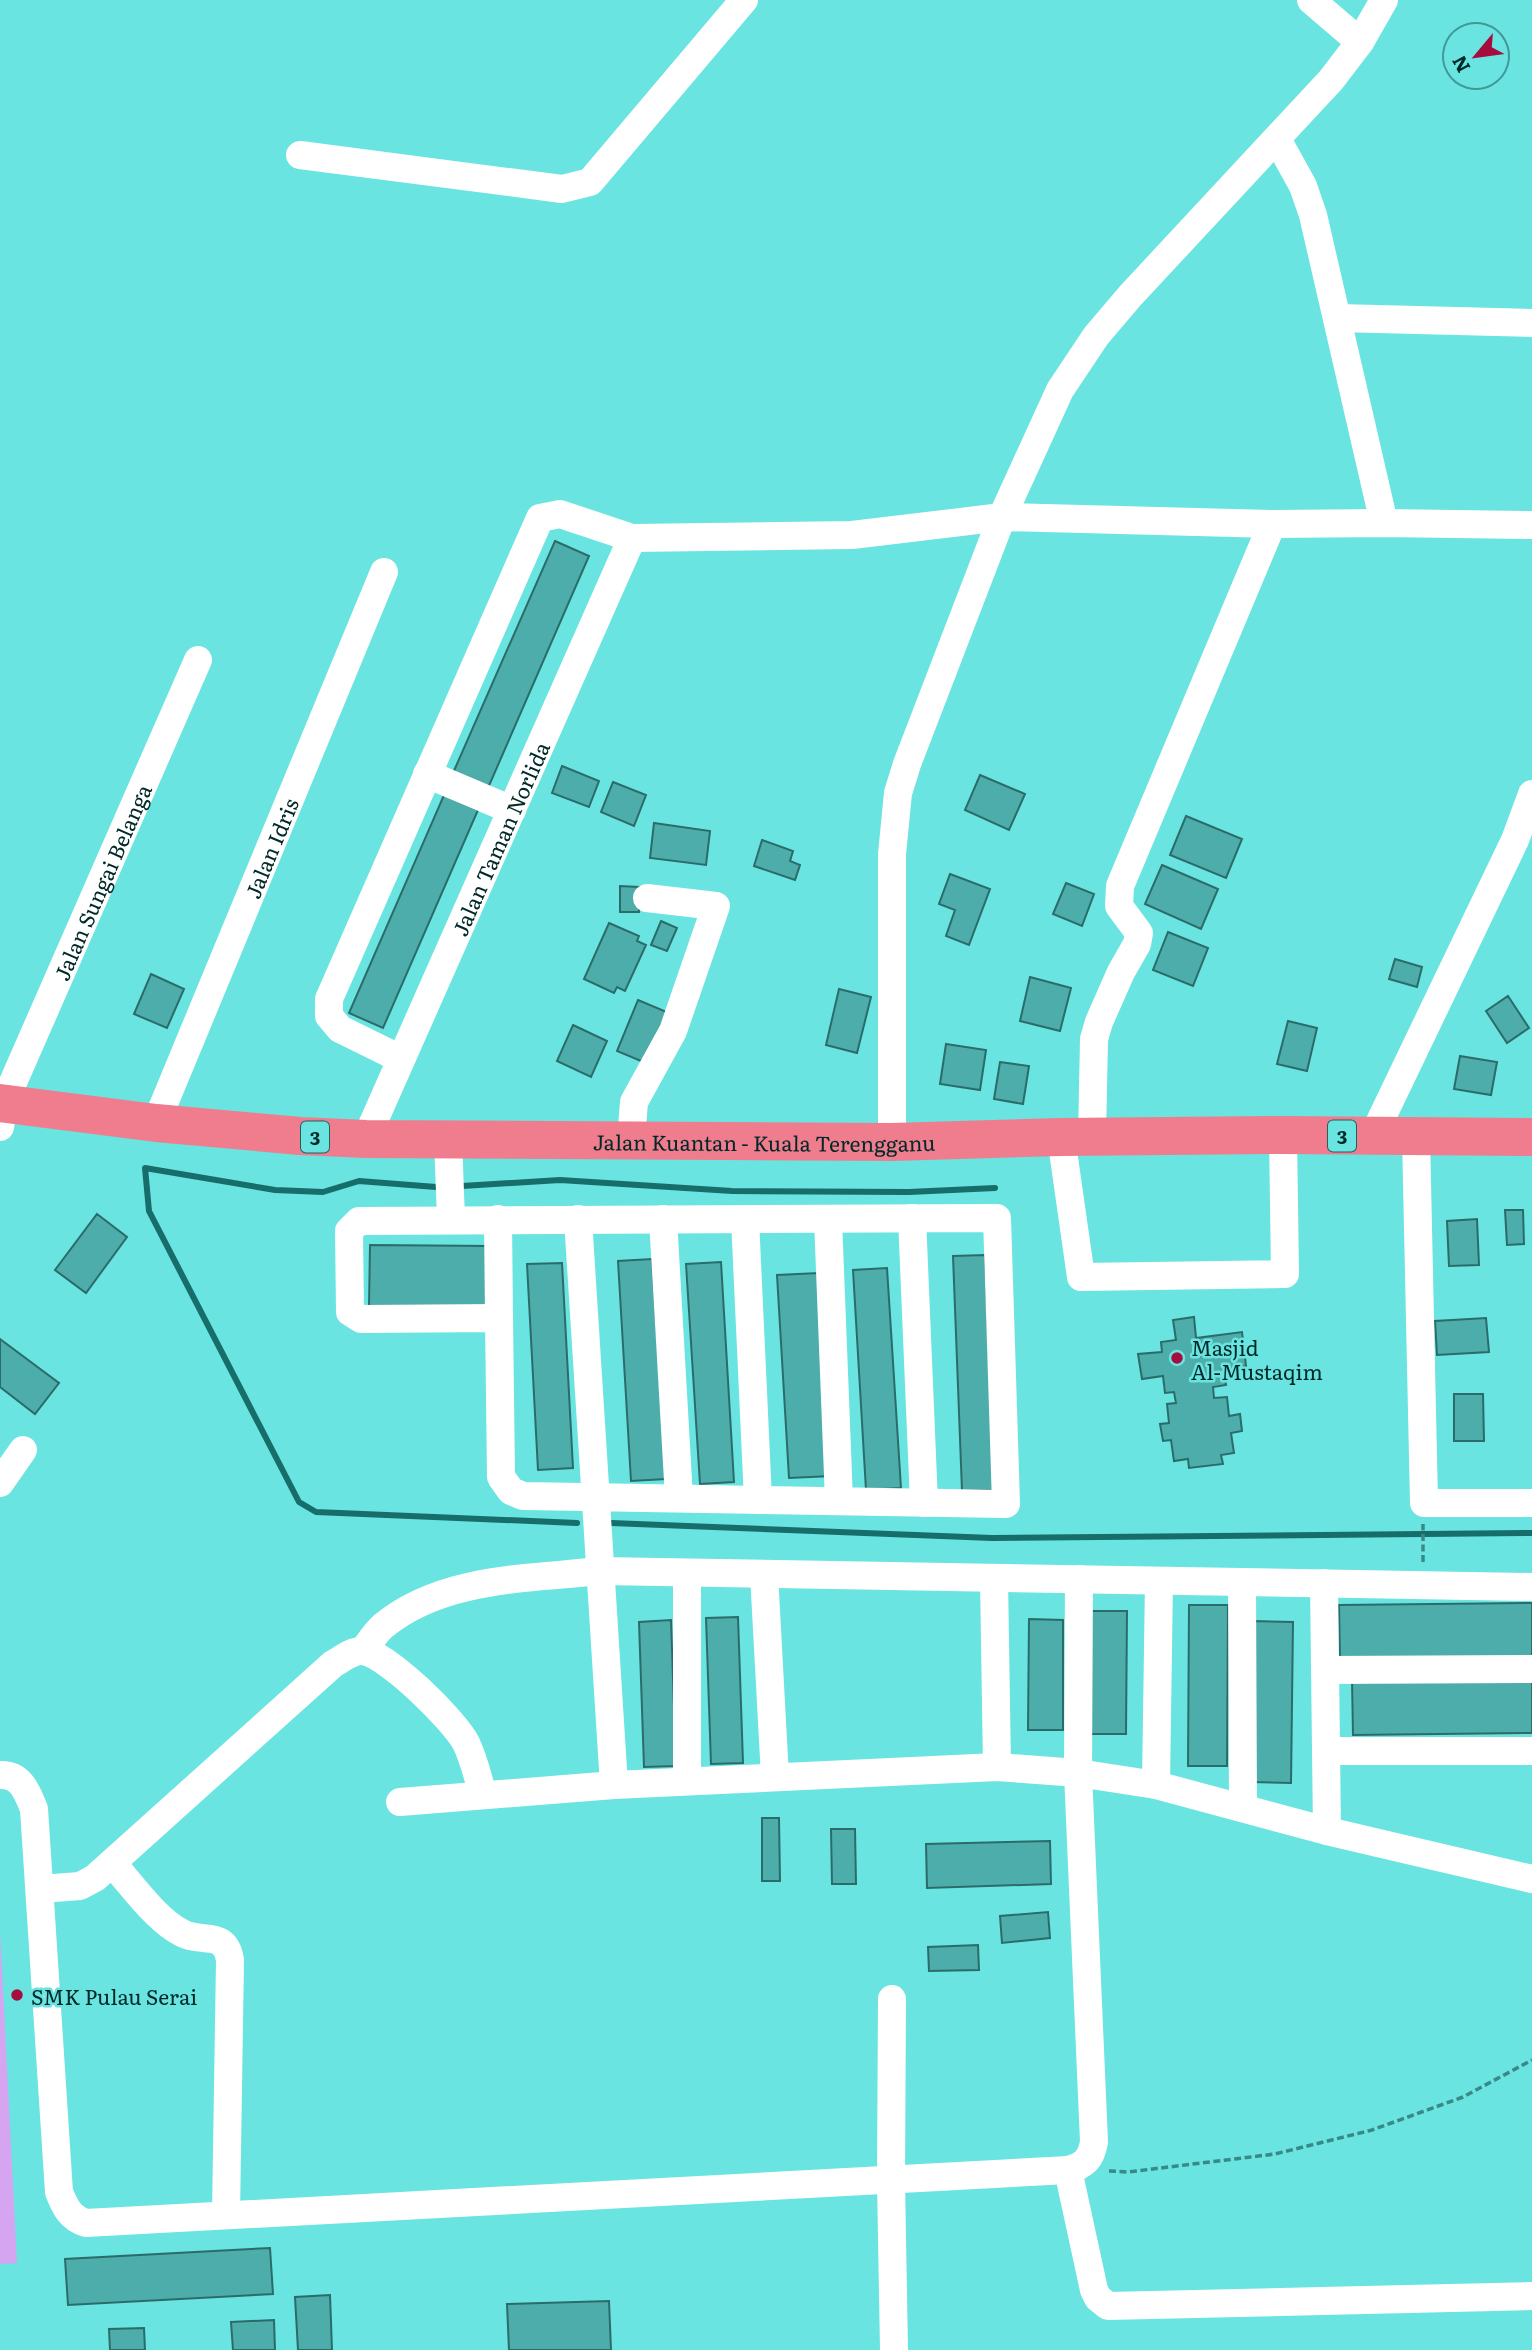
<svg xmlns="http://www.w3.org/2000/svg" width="1532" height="2350" viewBox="0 0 1532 2350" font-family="Literata,serif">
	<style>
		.green { fill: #d5a5f2 }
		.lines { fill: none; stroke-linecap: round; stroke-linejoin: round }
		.stream { stroke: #176d6a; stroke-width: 6 }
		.building { fill: #4dadaa; stroke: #2b6c6a; stroke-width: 2 }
		.path { stroke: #378a88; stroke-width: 3.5; stroke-dasharray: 7 3.5; stroke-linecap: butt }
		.minor { stroke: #fff; stroke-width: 28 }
		.highway { stroke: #ef7d8d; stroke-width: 38 }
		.poi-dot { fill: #a60d3e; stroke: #6ae4e0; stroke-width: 2.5 }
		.labels { text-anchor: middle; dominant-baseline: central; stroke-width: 5; stroke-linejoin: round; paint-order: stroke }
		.shield { fill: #6ae4e0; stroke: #20615f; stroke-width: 2 }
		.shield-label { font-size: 19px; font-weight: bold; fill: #002928 }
		.street-label { font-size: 21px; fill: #002928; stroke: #6ae4e0 }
		.poi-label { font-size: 21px; fill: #002928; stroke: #6ae4e0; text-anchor: start }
	</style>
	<rect width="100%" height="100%" fill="#6ae4e0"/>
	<path class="green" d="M 0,1932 L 17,2263 L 0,2264 Z"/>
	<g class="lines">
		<path class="stream" d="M 462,1186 L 560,1180 L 732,1191 L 909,1192 L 995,1188
			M 436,1187 L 359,1181 L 323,1192 L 275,1190 L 145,1168 L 149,1211 L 299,1502 L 316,1512 L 577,1523
			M 611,1523 L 992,1538 L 1532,1533"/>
	</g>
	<path class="building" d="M 555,541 L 589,556 L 488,788 L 453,773 Z
		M 562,766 L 599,781 L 589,807 L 552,793 Z
		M 980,775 L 1025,794 L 1009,830 L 965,810 Z
		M 613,782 L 646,795 L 634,826 L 601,812 Z
		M 444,795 L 478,810 L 383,1028 L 349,1013 Z
		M 1186,816 L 1242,839 L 1226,878 L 1170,855 Z
		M 654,823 L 710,831 L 706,865 L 650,858 Z
		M 762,840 L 793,851 L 790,861 L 800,865 L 795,880 L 754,866 Z
		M 1162,865 L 1218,889 L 1201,929 L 1145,904 Z
		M 950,874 L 990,889 L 969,945 L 946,936 L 955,910 L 939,904 Z
		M 1066,883 L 1094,894 L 1082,926 L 1053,914 Z
		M 620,886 L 639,887 L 639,912 L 620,912 Z
		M 661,921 L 677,928 L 667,951 L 651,945 Z
		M 609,923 L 639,936 L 637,941 L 646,945 L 625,991 L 617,987 L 614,993 L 584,979 Z
		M 1168,932 L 1208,948 L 1193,986 L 1153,970 Z
		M 1395,959 L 1422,967 L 1417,987 L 1389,979 Z
		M 151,974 L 184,989 L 167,1028 L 134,1014 Z
		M 1030,977 L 1071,988 L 1060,1031 L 1020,1021 Z
		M 839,989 L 871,997 L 857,1053 L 826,1045 Z
		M 1508,996 L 1529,1028 L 1507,1043 L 1486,1011 Z
		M 638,1000 L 669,1013 L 648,1064 L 617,1051 Z
		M 1288,1021 L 1317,1028 L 1307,1071 L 1277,1064 Z
		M 573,1025 L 607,1041 L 591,1077 L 557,1061 Z
		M 946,1044 L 986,1050 L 980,1090 L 940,1084 Z
		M 1460,1056 L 1497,1062 L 1491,1095 L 1454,1089 Z
		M 1000,1062 L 1029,1066 L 1023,1104 L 994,1099 Z
		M 1505,1210 L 1523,1210 L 1524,1244 L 1507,1245 Z
		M 97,1214 L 127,1237 L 86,1293 L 55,1270 Z
		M 1477,1219 L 1479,1265 L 1449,1266 L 1447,1221 Z
		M 370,1245 L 492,1246 L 491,1308 L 369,1306 Z
		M 985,1255 L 994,1490 L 962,1491 L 953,1256 Z
		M 652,1259 L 666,1479 L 631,1481 L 618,1261 Z
		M 721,1262 L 734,1482 L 700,1484 L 686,1264 Z
		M 562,1263 L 573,1468 L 538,1470 L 527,1264 Z
		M 887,1268 L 901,1488 L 866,1490 L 853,1270 Z
		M 819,1273 L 832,1476 L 789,1478 L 777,1275 Z
		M 1194,1317 L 1196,1338 L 1242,1332 L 1246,1366 L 1224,1369 L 1226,1385 L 1213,1387 L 1214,1398 L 1227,1397 L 1229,1416 L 1240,1414 L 1242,1431 L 1231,1433 L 1234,1453 L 1221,1455 L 1223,1464 L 1189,1468 L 1188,1459 L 1174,1461 L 1171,1440 L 1163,1441 L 1160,1424 L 1169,1423 L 1167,1404 L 1176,1403 L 1174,1392 L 1165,1393 L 1163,1376 L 1142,1379 L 1138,1354 L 1162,1352 L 1161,1342 L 1176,1340 L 1173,1320 Z
		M 1486,1318 L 1489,1352 L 1437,1355 L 1435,1321 Z
		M 0,1339 L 59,1383 L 35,1414 L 0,1387 Z
		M 1454,1394 L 1483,1394 L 1484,1441 L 1454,1441 Z
		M 1532,1603 L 1532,1657 L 1340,1660 L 1339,1605 Z
		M 1189,1605 L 1228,1605 L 1227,1766 L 1188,1766 Z
		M 1088,1611 L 1127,1611 L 1126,1734 L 1087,1734 Z
		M 738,1617 L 743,1763 L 711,1764 L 706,1618 Z
		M 1029,1619 L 1063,1620 L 1063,1730 L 1028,1730 Z
		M 671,1620 L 676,1766 L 644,1767 L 639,1622 Z
		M 1253,1621 L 1293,1622 L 1291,1783 L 1252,1782 Z
		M 1532,1677 L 1532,1733 L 1353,1735 L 1352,1680 Z
		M 762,1818 L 779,1818 L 780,1881 L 762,1881 Z
		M 831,1829 L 855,1829 L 856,1884 L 832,1884 Z
		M 1050,1841 L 1051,1884 L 927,1888 L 926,1844 Z
		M 1048,1912 L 1050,1938 L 1002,1943 L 1000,1916 Z
		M 978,1945 L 979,1970 L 929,1971 L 928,1947 Z
		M 270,2248 L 273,2294 L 68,2305 L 65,2259 Z
		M 330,2295 L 332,2350 L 298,2350 L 295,2297 Z
		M 609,2301 L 611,2350 L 509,2350 L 507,2304 Z
		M 274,2320 L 275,2350 L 233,2350 L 231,2322 Z
		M 144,2328 L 145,2350 L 110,2350 L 109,2329 Z"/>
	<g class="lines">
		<path class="path" d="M 1423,1562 L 1423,1524
			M 1109,2171 L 1128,2172 L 1275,2154 L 1372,2130 L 1463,2097 L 1532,2060"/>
		<g class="minor">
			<path d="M 1311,0 L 1360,42"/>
			<path d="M 1277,139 L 1303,186 L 1313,215 L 1384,523"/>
			<path d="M 300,155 L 562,189 L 590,182 L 744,0"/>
			<path d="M 1337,318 L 1532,323"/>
			<path d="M 427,774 L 512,810"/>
			<path d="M 401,1059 L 340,1029 L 329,1016 L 329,999 L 540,518 L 560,514 L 632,538 L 852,535 L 1002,517 L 1272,524 L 1384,523 L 1532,525"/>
			<path id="s1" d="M 156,1123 L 384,572"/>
			<path id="s2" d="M 0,1127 L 4,1103 L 198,660"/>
			<path d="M 1373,1136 L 1515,840 L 1532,794"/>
			<path d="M 1416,1136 L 1424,1503 L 1532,1503"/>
			<path d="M 1061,1137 L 1081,1277 L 1285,1274 L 1283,1135"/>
			<path d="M 1092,1137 L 1094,1039 L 1099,1022 L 1121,972 L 1137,944 L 1139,933 L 1119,906 L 1120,886 L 1272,524"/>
			<path id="s3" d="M 366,1139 L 632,538"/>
			<path d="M 448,1139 L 451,1219"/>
			<path d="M 631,1140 L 634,1102 L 673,1031 L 716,906 L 647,898"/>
			<path d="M 892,1142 L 892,854 L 898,793 L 907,764 L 1002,517 L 1060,390 L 1096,336 L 1130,296 L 1331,80 L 1360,42 L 1384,0"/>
			<path d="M 912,1218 L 924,1503"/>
			<path d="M 997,1218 L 1006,1504 L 523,1496 L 511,1491 L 501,1477 L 499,1318 L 361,1319 L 350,1312 L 349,1231 L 359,1221 Z"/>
			<path d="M 498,1219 L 499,1318"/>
			<path d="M 578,1219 L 614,1785"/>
			<path d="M 663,1219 L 679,1498"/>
			<path d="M 745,1219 L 758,1500"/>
			<path d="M 828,1219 L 839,1501"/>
			<path d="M 0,1483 L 23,1450"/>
			<path d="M 687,1573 L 687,1781"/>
			<path d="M 764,1574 L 775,1777"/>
			<path d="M 994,1578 L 997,1767"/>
			<path d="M 1242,1582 L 1243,1808"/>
			<path d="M 1324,1583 L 1327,1831"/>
			<path d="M 363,1651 C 369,1643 375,1633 383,1626 C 442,1577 528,1579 600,1571 L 1532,1587"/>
			<path d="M 1325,1670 L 1532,1669"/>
			<path d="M 1326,1751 L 1532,1751"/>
			<path d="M 0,1775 C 21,1774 27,1792 34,1809 L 59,2192 C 65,2207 70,2218 86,2223 L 1068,2170 C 1085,2165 1091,2159 1094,2142 L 1078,1773 L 1079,1579"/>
			<path d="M 1156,1785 L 1159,1581"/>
			<path d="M 400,1802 L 614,1785 L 997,1767 L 1078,1773 L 1156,1785 L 1327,1831 L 1532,1879"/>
			<path d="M 112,1863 C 132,1885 156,1920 182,1933 C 202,1944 225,1929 230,1960 L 226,2215"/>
			<path d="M 41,1889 L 80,1886 L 95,1878 L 333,1664 C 342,1659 352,1650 363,1651 C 388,1655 454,1720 466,1743 C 474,1759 478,1778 483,1795"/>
			<path d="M 892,1999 L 891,2181 L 894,2350"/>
			<path d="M 1068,2170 L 1094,2290 L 1098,2298 L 1108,2306 L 1532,2296"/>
		</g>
		<path class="highway" id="s4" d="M 0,1103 L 156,1123 L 300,1136 L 366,1139 L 892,1142 L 1061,1137 L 1283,1135 L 1532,1137"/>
	</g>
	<g class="poi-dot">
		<circle cx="1177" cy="1358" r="7"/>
		<circle cx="17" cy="1995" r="7"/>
	</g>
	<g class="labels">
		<g class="shield">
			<rect x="1328" y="1120.5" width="28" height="31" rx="5"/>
			<rect x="301" y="1121.5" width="28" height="31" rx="5"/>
		</g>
		<g class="shield-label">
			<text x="1342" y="1136">3</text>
			<text x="315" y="1137">3</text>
		</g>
		<g class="street-label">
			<text stroke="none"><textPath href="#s3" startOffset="329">Jalan Taman Norlida</textPath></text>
			<text stroke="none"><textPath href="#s1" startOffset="298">Jalan Idris</textPath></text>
			<text stroke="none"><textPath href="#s2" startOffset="266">Jalan Sungai Belanga</textPath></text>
			<text stroke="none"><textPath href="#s4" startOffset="766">Jalan Kuantan - Kuala Terengganu</textPath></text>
		</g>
		<g class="poi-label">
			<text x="1191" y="1346">Masjid<tspan x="1191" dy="24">Al-Mustaqim</tspan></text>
			<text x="31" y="1995">SMK Pulau Serai</text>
		</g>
	</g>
	<g transform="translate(1476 56) rotate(241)"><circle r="33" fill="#6ae4e0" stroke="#409996" stroke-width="2"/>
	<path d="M0-5L12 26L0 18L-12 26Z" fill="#a60d3e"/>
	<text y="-10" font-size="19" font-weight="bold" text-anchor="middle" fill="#002928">N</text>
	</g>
</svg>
